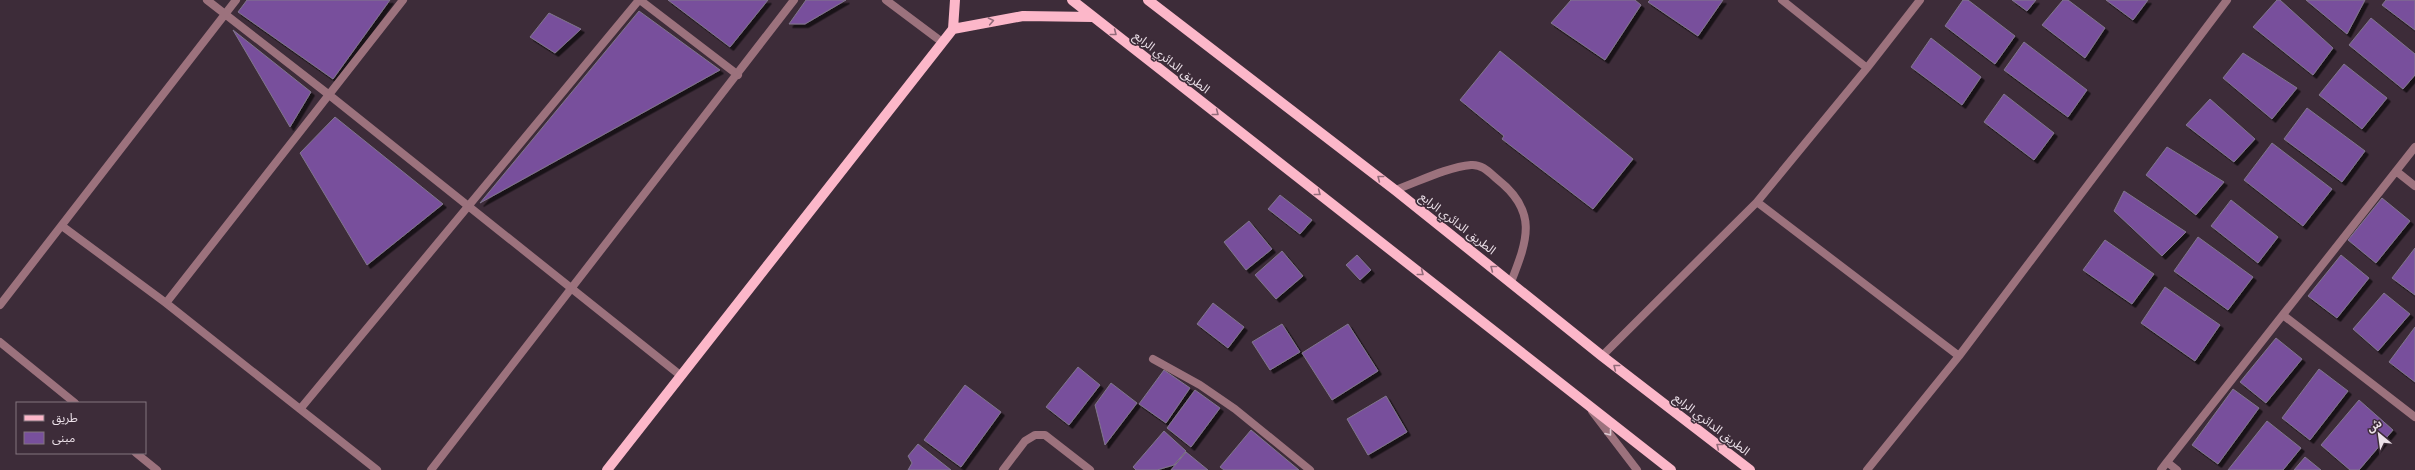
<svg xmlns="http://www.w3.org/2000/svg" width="2415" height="470" viewBox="0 0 2415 470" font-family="'PT Sans Narrow','Noto Sans Arabic',sans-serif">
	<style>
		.building { fill: #78509c; stroke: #81778c; filter: url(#shadow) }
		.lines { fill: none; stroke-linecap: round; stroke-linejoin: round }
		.service { stroke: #9c727d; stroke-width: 8 }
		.minor { stroke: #9c727d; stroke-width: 8 }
		.tertiary { stroke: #9c727d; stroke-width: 8 }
		.primary { stroke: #fcb7c9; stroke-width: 10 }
		.oneway { stroke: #936b7a }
		.oneway2 { stroke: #dccbd3 }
		.labels { text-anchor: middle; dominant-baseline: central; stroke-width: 3.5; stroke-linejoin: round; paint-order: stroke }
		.street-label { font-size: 12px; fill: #ece1e9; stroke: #3d2c39 }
	</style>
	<defs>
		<filter id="shadow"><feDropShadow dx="3.5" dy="3.5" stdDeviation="0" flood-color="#0009"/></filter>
	</defs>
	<rect width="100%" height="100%" fill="#3d2c39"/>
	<path class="building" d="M 247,0 L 390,0 L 333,79 L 238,12 Z
		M 668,0 L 768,0 L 730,47 Z
		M 806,0 L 846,0 L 805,24 L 789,24 Z
		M 1571,0 L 1635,0 L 1641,5 L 1605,60 L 1551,23 Z
		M 1650,0 L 1723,0 L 1698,36 L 1648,2 Z
		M 1963,0 L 1968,0 L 2015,36 L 1995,64 L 1945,26 Z
		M 2012,0 L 2036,0 L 2027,11 Z
		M 2063,0 L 2068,0 L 2105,28 L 2085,58 L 2042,25 Z
		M 2106,0 L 2148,0 L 2133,20 Z
		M 2277,0 L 2280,0 L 2333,48 L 2313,75 L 2253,27 Z
		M 2306,0 L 2365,0 L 2347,34 Z
		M 2386,0 L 2415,0 L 2415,30 L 2382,5 Z
		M 639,11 L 720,70 L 480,203 Z
		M 549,13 L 581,29 L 555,53 L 530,37 Z
		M 2371,18 L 2415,54 L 2415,75 L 2403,89 L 2349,45 Z
		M 233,30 L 311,92 L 290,127 Z
		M 1931,38 L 1981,77 L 1962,105 L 1911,67 Z
		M 2024,42 L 2087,90 L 2068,117 L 2004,70 Z
		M 1500,51 L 1633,159 L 1593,209 L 1502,139 L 1504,136 L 1460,100 Z
		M 2243,53 L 2297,88 L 2272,119 L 2223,78 Z
		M 2344,64 L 2387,98 L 2362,129 L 2319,95 Z
		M 2004,94 L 2054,133 L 2034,160 L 1984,122 Z
		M 2210,99 L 2255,139 L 2234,162 L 2186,125 Z
		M 2307,108 L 2365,151 L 2342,182 L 2284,139 Z
		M 335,117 L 443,204 L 367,265 L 300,153 Z
		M 2272,143 L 2332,189 L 2303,226 L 2244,180 Z
		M 2167,147 L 2224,182 L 2196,215 L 2146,175 Z
		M 2124,191 L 2186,232 L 2162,256 L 2114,211 Z
		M 1280,195 L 1312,220 L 1300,234 L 1268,209 Z
		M 2382,198 L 2410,221 L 2376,263 L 2348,240 Z
		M 2231,200 L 2278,237 L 2258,263 L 2211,226 Z
		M 1249,221 L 1272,249 L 1246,270 L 1224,242 Z
		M 2198,237 L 2253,277 L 2228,310 L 2174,271 Z
		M 2105,240 L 2154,274 L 2132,304 L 2083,270 Z
		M 2415,248 L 2415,295 L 2392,278 Z
		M 1282,251 L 1303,276 L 1276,299 L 1255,275 Z
		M 1357,255 L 1371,270 L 1360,280 L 1346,265 Z
		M 2341,255 L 2369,278 L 2337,318 L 2308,296 Z
		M 2165,287 L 2220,325 L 2195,361 L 2141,323 Z
		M 2384,293 L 2410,314 L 2378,351 L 2353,329 Z
		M 1213,303 L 1244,327 L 1228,348 L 1197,324 Z
		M 1282,324 L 1300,352 L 1270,370 L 1252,342 Z
		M 1348,324 L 1378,371 L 1332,400 L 1302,353 Z
		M 2415,327 L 2415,382 L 2389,362 Z
		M 2276,338 L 2302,359 L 2266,403 L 2240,382 Z
		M 1078,367 L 1100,385 L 1069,425 L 1046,407 Z
		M 2319,369 L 2348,391 L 2310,440 L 2282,418 Z
		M 1164,370 L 1190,388 L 1166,423 L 1139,404 Z
		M 1111,383 L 1137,403 L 1105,445 L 1095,405 Z
		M 965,385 L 1001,412 L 961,467 L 924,440 Z
		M 2233,389 L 2259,408 L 2218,464 L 2192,445 Z
		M 1195,390 L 1220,408 L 1191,447 L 1167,428 Z
		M 1386,396 L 1407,432 L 1368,455 L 1347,419 Z
		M 2359,400 L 2393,430 L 2359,470 L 2350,470 L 2321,445 Z
		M 2267,421 L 2301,448 L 2283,470 L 2228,470 Z
		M 1251,430 L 1299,470 L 1224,470 L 1220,467 Z
		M 1164,431 L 1186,451 L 1174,465 L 1157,470 L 1136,470 L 1133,467 Z
		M 918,444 L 951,470 L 908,470 L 912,463 L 908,456 Z
		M 1186,452 L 1208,470 L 1171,470 Z
		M 2305,457 L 2321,470 L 2294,470 Z"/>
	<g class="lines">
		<path class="service" d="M 1395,190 C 1418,182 1447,167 1471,165 C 1482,164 1489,172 1497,179 C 1538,211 1528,239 1511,282"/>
		<path class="minor" d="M 207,0 L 328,94 L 680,375
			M 640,0 L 738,75
			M 886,0 L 942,42
			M 1782,0 L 1867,68
			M 1920,0 L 1867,68 L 1757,202 L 1959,356
			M 2396,171 L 2415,186
			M 62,226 L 166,303 L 377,470
			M 166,303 L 403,0
			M 0,305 L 236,0
			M 2283,315 L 2415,417
			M 0,342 L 75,403
			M 1602,356 L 1757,202
			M 1153,359 L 1200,385 L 1235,409 L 1310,470
			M 301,408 L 639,0
			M 136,453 L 157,470
			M 2167,462 L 2415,147
			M 431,470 L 794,0
			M 1003,470 L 1025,441 L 1035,435 L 1045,435 L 1090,470
			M 1867,470 L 1959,356 L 2227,0
			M 2161,470 L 2167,462 L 2177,470"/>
		<path class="tertiary" d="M 1592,411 L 1637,470"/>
		<path class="primary" d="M 1072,0 L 1671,470
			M 1148,0 L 1395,190 L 1602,356 L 1750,470
			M 953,29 L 1023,16 L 1093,17
			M 607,470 L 953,29 L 955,0"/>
	</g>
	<defs><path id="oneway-chevron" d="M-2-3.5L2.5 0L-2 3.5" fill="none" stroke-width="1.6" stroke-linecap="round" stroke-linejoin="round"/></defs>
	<g class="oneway">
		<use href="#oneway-chevron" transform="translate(991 21) rotate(-11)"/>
		<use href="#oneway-chevron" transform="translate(1114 33) rotate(38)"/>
		<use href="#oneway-chevron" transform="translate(1216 113) rotate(38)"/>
		<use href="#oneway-chevron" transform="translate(1380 178) rotate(-142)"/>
		<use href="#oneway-chevron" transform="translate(1318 193) rotate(38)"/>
		<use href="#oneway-chevron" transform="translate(1493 268) rotate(-142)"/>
		<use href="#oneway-chevron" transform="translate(1421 273) rotate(38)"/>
		<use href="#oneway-chevron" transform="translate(1616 367) rotate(-142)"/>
		<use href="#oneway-chevron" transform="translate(1719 446) rotate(-142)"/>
	</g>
	<use class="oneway2" href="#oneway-chevron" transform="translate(1609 433) rotate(52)"/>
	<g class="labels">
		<g class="street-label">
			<text transform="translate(1172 62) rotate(38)">الطريق الدائري الرابع</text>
			<text transform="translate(1458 223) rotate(38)">الطريق الدائري الرابع</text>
			<text transform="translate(1712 424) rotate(38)">الطريق الدائري الرابع</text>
		</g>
	</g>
	<rect x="16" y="402" width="130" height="52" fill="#3d2c39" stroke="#83747f"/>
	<rect x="24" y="415" width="20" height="6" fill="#fcb7c9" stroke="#83747f"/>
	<text x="52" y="422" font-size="12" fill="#ece1e9">طريق</text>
	<rect x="24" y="432" width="20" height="12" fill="#78509c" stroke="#83747f"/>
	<text x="52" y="442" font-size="12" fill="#ece1e9">مبنى</text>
	<g transform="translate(2379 434) rotate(331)" stroke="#3d2c39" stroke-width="3" paint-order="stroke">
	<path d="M0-3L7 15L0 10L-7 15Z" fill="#ece1e9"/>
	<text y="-6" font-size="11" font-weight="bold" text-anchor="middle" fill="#ece1e9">ش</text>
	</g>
</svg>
